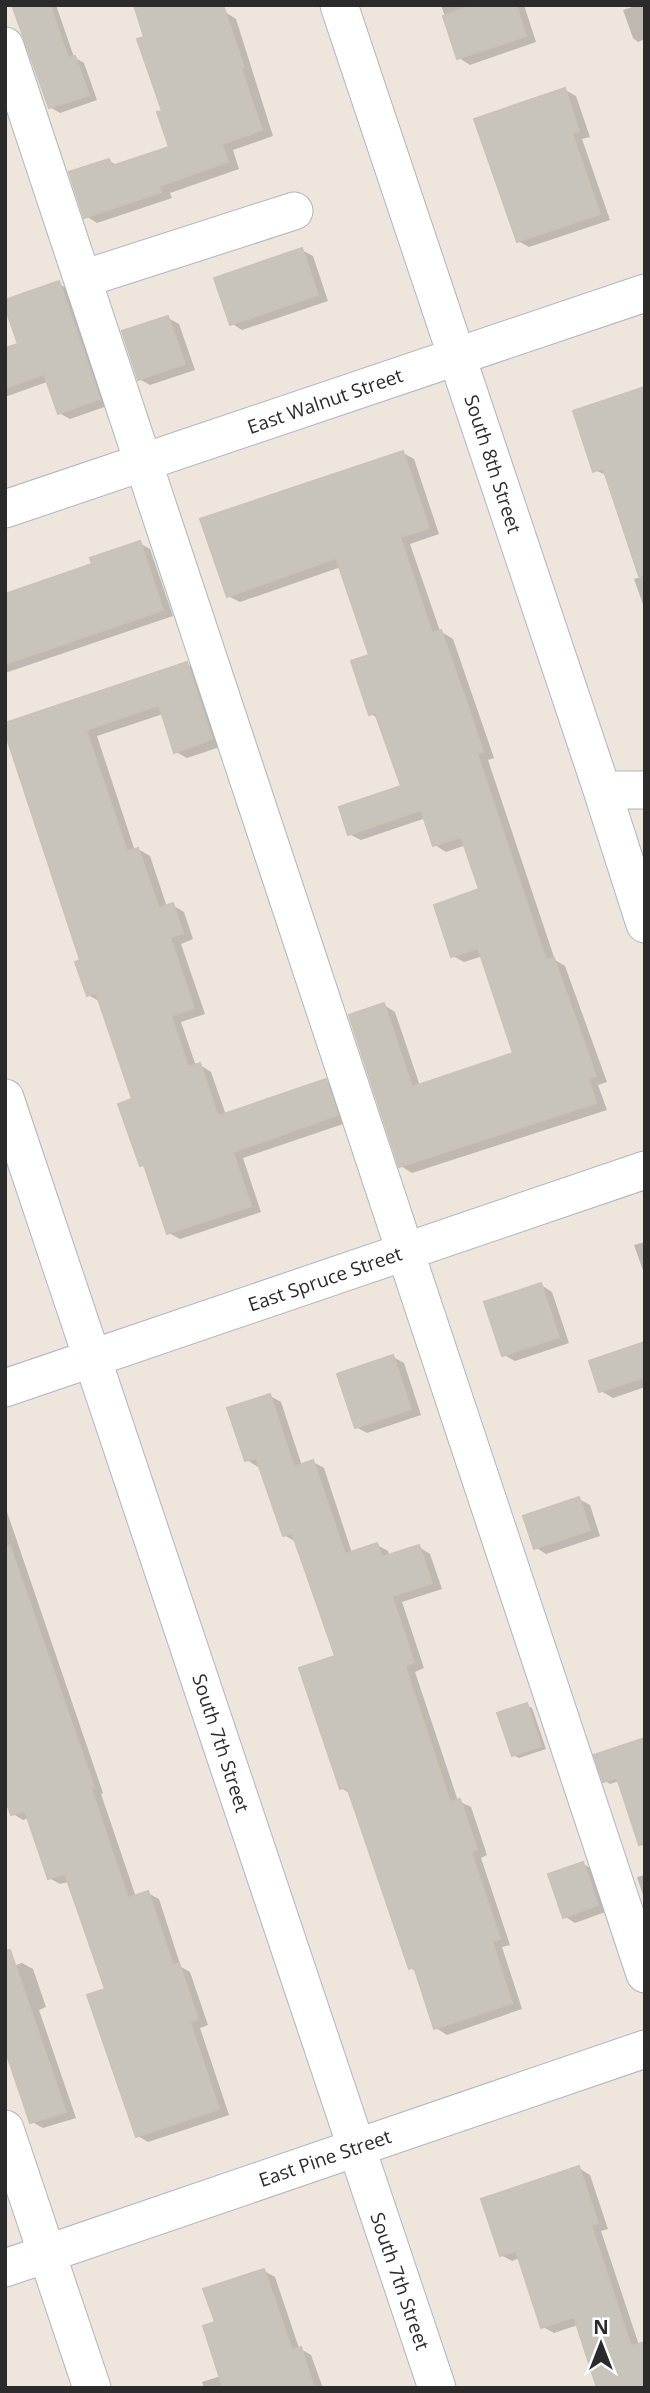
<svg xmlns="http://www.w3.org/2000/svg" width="650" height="2393" viewBox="0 0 650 2393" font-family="'Open Sans',sans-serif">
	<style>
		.shadow { fill: #0003 }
		.building { fill: #c9c4bb; stroke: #cac2b6; stroke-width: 2 }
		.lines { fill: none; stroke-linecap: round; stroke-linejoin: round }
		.minor-casing { stroke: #b1b4c0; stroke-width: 39 }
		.minor { stroke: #fff; stroke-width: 37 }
		.labels { text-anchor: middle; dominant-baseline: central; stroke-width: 5; stroke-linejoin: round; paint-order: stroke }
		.street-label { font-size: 19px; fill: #2b2b2b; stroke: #fff }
	</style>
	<rect width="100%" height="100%" fill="#eee6dd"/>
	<path class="shadow" d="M 17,5 L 56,5 L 74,57 L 84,63 L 97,100 L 60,113 L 50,107 Z
		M 441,5 L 524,5 L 536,42 L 470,65 L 459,58 Z
		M 638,5 L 645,5 L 645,39 L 638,42 L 633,38 L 623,10 Z
		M 225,12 L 236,19 L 273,136 L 233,150 L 239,169 L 170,193 L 172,198 L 97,223 L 86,216 L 109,161 L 119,166 L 171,148 L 164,112 Z
		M 565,90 L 576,96 L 590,137 L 582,139 L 610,220 L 529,247 L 518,241 Z
		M 302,250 L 313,256 L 328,301 L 242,330 L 231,323 Z
		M 58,283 L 69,290 L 110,405 L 70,419 L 59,413 L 47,382 L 5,397 L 5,350 L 20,345 Z
		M 168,318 L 179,324 L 195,370 L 150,385 L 139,379 Z
		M 645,389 L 645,610 L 634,579 L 641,577 L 608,476 L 595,470 Z
		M 403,453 L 414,459 L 439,534 L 410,544 L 440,631 L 453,639 L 494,758 L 488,760 L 555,960 L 565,966 L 607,1082 L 598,1085 L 607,1110 L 412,1173 L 401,1166 L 384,1005 L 395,1012 L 420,1086 L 515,1054 L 483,956 L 464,962 L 453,956 L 481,890 L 466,845 L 446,852 L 435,845 L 426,818 L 361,840 L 349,834 L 403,787 L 379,719 L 371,714 L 371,656 L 341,567 L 240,602 L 228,596 Z
		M 139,543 L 150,549 L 173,616 L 5,673 L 5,596 L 94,565 Z
		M 187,664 L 199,671 L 223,746 L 187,758 L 176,752 L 163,714 L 97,736 L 135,851 L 138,849 L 150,856 L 167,907 L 172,905 L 184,912 L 193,939 L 181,944 L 205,1014 L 181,1022 L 196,1066 L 200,1065 L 211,1072 L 226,1115 L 325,1080 L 337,1087 L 349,1122 L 243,1158 L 261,1212 L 180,1239 L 169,1233 L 148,1169 L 141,1165 L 134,1100 L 101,1002 L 88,995 L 82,961 L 5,727 Z
		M 645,1242 L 645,1276 L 634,1245 Z
		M 541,1285 L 552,1292 L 569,1343 L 515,1361 L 504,1355 Z
		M 645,1344 L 645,1387 L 613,1398 L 601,1391 Z
		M 393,1357 L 404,1363 L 421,1415 L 367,1433 L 356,1427 Z
		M 270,1396 L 281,1402 L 302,1466 L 313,1462 L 324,1468 L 352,1553 L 377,1545 L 388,1551 L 390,1557 L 419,1547 L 430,1554 L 442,1589 L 402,1602 L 424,1668 L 415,1672 L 458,1801 L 471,1807 L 487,1855 L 481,1858 L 510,1945 L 502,1947 L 522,2009 L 447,2035 L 436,2028 L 417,1972 L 410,1968 L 351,1794 L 341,1788 L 337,1657 L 296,1542 L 284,1535 L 261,1466 L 258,1467 L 247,1460 Z
		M 579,1499 L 590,1505 L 600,1536 L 546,1554 L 535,1547 Z
		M 5,1506 L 103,1793 L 101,1794 L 136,1897 L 148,1893 L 159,1899 L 181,1967 L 190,1972 L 208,2025 L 200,2028 L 229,2115 L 148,2142 L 138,2136 L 107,1990 L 68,1882 L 60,1884 L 49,1878 L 29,1818 L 23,1820 L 13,1814 L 5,1793 Z
		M 527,1705 L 532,1708 L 546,1749 L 519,1758 L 513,1755 Z
		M 639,1741 L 619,1781 L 610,1784 L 605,1781 Z
		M 583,1864 L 594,1870 L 608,1911 L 575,1923 L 564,1916 Z
		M 645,1875 L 645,1901 L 637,1877 Z
		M 22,1963 L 33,1969 L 46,2007 L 39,2010 L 76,2118 L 43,2128 L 32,2122 L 5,1969 Z
		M 579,2168 L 590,2175 L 608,2229 L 601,2231 L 639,2345 L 645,2388 L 578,2325 L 554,2333 L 543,2327 L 520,2258 L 512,2261 L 501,2255 Z
		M 264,2271 L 275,2277 L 299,2348 L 311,2355 L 323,2388 L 204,2388 L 202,2382 L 221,2376 L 217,2323 Z"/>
	<path class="building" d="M 12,5 L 50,5 L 68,58 L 75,56 L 89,95 L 49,108 Z
		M 134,5 L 223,5 L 244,67 L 241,68 L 262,130 L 222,144 L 228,162 L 159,186 L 161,192 L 84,218 L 69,172 L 109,159 L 112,166 L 169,147 L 157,112 L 162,111 L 137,39 L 144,37 Z
		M 473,5 L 516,5 L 526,36 L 457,59 L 443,16 Z
		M 565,88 L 579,131 L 572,133 L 600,214 L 517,242 L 474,119 Z
		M 302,248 L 318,295 L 230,325 L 214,278 Z
		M 59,281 L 100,399 L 58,414 L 44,374 L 5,388 L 5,348 L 18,344 L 5,307 L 5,300 Z
		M 168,316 L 185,364 L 138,380 L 122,331 Z
		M 645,387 L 645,575 L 639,576 L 603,468 L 593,472 L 573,411 Z
		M 403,451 L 429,528 L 400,537 L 432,633 L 441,630 L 469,709 L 483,752 L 477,753 L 546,960 L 554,958 L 596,1076 L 588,1078 L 596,1103 L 399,1167 L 349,1015 L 384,1003 L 412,1087 L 513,1053 L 478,948 L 451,957 L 434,905 L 479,889 L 461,837 L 433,846 L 421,810 L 348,835 L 339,807 L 401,786 L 375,713 L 369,715 L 351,661 L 369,655 L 336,558 L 227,597 L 200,519 Z
		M 140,541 L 163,610 L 5,664 L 5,594 L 92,564 L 90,558 Z
		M 187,662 L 212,739 L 174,753 L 159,705 L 86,730 L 127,851 L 138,848 L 159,908 L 173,903 L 183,933 L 170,937 L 194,1008 L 171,1016 L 188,1067 L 200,1063 L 218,1116 L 326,1079 L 338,1115 L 233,1152 L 251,1206 L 167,1234 L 144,1165 L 140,1166 L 118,1104 L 132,1099 L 96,993 L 87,996 L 75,962 L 80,960 L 5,732 L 5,723 Z
		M 541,1283 L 559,1337 L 502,1356 L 484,1302 Z
		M 645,1342 L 645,1377 L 599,1392 L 589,1361 Z
		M 393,1355 L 411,1409 L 355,1428 L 337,1374 Z
		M 270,1394 L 294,1467 L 313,1460 L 345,1554 L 377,1543 L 382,1557 L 419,1545 L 432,1583 L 392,1596 L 414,1662 L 405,1666 L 450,1802 L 460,1799 L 477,1849 L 471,1852 L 500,1939 L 492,1941 L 512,2003 L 434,2029 L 414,1967 L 409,1969 L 347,1787 L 340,1789 L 299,1668 L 335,1656 L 292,1533 L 283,1536 L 256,1458 L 245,1461 L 227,1408 Z
		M 579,1497 L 590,1530 L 534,1549 L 523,1516 Z
		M 10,1546 L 94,1787 L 91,1788 L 128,1898 L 148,1891 L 173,1965 L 179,1963 L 198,2019 L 190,2022 L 219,2109 L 136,2137 L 87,1995 L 105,1989 L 65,1874 L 48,1879 L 25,1811 L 11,1815 L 5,1798 L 5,1547 Z
		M 527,1703 L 541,1746 L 512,1756 L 497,1713 Z
		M 645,1738 L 645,1844 L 639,1845 L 617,1778 L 603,1782 L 594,1755 Z
		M 583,1862 L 598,1905 L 563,1918 L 548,1874 Z
		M 10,1950 L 66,2112 L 30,2123 L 5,2049 L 5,1951 Z
		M 579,2166 L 598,2223 L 591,2225 L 631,2346 L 645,2342 L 645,2388 L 597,2388 L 574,2317 L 541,2328 L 516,2251 L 500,2256 L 481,2199 Z
		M 264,2269 L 292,2350 L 301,2347 L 314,2388 L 223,2388 L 203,2326 L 215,2322 L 203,2289 Z"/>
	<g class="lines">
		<g class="minor-casing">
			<path id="minor" d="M 339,5 L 602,790 L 645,924
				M 5,46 L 645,1974
				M 83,279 L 294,211
				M 5,509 L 645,293
				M 602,790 L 645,790
				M 5,1098 L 437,2388
				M 5,1388 L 645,1170
				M 5,2129 L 92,2388
				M 5,2268 L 645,2049"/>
		</g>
		<use href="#minor" class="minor"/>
	</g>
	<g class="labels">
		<g class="street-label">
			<text transform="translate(325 401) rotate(-19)">East Walnut Street</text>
			<text transform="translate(493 464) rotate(72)">South 8th Street</text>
			<text transform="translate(325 1279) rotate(-19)">East Spruce Street</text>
			<text transform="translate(221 1743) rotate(72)">South 7th Street</text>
			<text transform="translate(325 2158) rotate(-19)">East Pine Street</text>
			<text transform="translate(400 2281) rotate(71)">South 7th Street</text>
		</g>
	</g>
	<rect width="650" height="2393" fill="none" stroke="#2b2b2b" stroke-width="14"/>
	<g transform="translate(601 2344)" stroke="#ffffff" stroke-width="5" paint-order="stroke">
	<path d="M0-5L12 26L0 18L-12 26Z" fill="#2b2b2b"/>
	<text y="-10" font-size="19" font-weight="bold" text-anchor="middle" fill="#2b2b2b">N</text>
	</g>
</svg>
